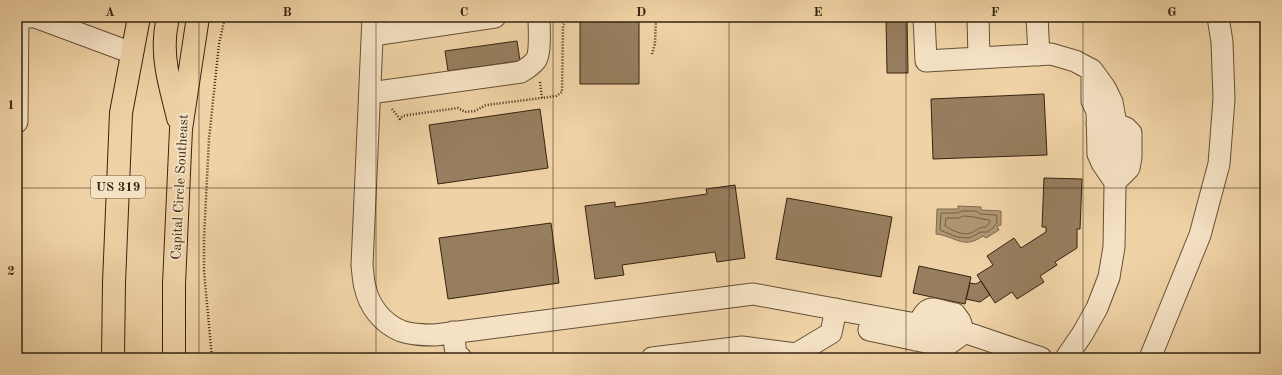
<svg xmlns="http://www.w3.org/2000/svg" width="1282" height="375" viewBox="0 0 1282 375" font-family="'Old Standard TT',serif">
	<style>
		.water { fill: #b09773; stroke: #80694c }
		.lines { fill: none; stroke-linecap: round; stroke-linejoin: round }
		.shore { stroke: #745e42; stroke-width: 1 }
		.building { fill: #977e5e; stroke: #372411 }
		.minor-casing { stroke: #655036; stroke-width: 23 }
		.major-casing { stroke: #372411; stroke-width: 24 }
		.path { stroke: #372411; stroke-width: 2.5; stroke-dasharray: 1 2; stroke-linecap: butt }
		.minor { stroke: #f5e2c4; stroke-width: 21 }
		.major { stroke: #efd2a5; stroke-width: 22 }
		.grid { fill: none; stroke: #372411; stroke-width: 1; stroke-opacity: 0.55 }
		.labels { text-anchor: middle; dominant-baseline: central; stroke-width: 4; stroke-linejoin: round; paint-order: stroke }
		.shield { fill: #f5e2c4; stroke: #705d47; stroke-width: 1 }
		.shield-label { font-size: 13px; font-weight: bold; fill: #372411 }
		.street-label { font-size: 14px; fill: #372411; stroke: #f5e2c4 }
		.neatline { fill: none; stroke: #372411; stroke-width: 1.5 }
		.grid-label { font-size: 13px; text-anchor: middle; font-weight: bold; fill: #372411 }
	</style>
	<rect width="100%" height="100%" fill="#efd2a5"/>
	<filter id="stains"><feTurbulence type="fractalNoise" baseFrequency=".005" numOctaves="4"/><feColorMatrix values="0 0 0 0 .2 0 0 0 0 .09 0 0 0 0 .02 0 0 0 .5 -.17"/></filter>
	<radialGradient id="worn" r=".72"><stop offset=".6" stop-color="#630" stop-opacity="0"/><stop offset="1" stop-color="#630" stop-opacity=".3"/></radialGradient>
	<path class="water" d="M 958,206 L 981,207 L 981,210 L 1001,211 L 1001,225 L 997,226 L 999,230 L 986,238 L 983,236 C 963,250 955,236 936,234 L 937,209 L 958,209 Z"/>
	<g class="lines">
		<path class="shore" d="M 962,211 L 976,211 L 981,214 L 996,215 L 997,217 L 997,222 L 993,228 L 987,232 L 981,232 L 969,238 L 957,237 L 940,230 L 941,213 L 957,213 Z
			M 964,216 C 973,216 980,219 989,220 L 990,222 L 986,227 C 979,227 977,230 971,233 C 962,236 952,230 945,226 L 946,218 L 958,218 Z"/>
	</g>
	<path class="building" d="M 580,17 L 639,17 L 639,84 L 580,84 Z
		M 886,17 L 907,17 L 908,73 L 887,73 Z
		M 1073,17 L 1132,17 L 1132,19 L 1073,21 Z
		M 517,41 L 520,61 L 448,71 L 445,51 Z
		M 1044,94 L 1047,155 L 933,159 L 931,99 Z
		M 540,109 L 548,168 L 438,184 L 429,125 Z
		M 1044,178 L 1082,179 L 1080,229 L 1077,229 L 1077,248 L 1055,262 L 1057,265 L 1040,276 L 1044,282 L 1017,299 L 1012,292 L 995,303 L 977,275 L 993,265 L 987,256 L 1014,238 L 1021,248 L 1046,232 L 1046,227 L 1042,227 Z
		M 735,185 L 745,258 L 717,262 L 715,252 L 622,265 L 624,275 L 595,279 L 585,206 L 615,202 L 615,207 L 707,194 L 706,189 Z
		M 787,198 L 892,217 L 881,277 L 776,259 Z
		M 551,223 L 559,283 L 448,299 L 439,238 Z
		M 919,266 L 971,277 L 965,304 L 913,293 Z
		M 981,281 L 990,295 L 980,302 L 966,299 L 970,283 L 976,284 Z"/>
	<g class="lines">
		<g class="minor-casing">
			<path id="minor" d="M 22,17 L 35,17 L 132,53
				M 373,17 L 362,265 C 363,272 363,280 365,287 C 369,306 382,323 401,331 C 412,335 424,335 435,335 L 753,294 L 970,334 L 1041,358
				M 924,17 L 926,61 L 1051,54 L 1075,61 L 1092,70 L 1105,88 L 1112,102 L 1116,124 L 1114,247 L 1109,277 L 1097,308 L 1083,333 L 1066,358
				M 978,17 L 979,58
				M 1037,17 L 1039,55
				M 373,35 L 495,17
				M 1092,70 L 1092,101 L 1097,111 L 1098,154 L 1102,163 L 1115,182 L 1129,168 L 1131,157 L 1131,133 L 1126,128 L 1116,124 L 1097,124
				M 370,93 L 521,72 C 526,69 532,65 536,60 C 541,52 539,27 539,17
				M 17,122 L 18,17
				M 873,316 L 869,330 L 940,345 L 950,343 L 964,333 L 960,321 L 955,314 C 948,313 940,310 933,309 C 921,309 917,331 915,340
				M 453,332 L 456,354 L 461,358
				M 652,358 L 742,347 L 796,354 L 831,333 L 836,309
				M 1150,358 L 1200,235 L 1219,164 L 1224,99 L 1222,42 L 1218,17"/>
		</g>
		<g class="major-casing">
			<path id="major" d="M 168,17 C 167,24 165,31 165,39 C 163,65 172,92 178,118
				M 113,358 L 114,283 L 121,113 L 139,17
				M 174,358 L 174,284 L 181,129 L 198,17"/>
		</g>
		<path class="path" d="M 652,54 L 655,44 L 656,17
			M 540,82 L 542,98 L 556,96 L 562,92 L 563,26 L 567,17
			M 392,109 L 400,119 L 403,116 L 408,115 L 458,108 L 465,112 L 475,111 L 486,105 L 542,98
			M 212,358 L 204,271 L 204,238 L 209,139 L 219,44 L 225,17"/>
		<use href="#minor" class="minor"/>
		<use href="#major" class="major"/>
	</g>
	<path class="grid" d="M 199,17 L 199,358M 376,17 L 376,358M 553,17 L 553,358M 729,17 L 729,358M 906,17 L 906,358M 1083,17 L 1083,358M 17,188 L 1265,188"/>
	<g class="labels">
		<rect class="shield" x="91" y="176" width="54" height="22" rx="3"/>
		<g class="shield-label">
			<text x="118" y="187">US 319</text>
		</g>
		<g class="street-label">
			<text transform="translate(180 187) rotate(-87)">Capital Circle Southeast</text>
		</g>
	</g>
	<rect width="1282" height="375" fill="none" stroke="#efd2a5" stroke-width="44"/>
	<rect x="22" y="22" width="1238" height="331" class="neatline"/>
	<g class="grid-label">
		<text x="110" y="16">A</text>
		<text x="287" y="16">B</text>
		<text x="464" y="16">C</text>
		<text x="641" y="16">D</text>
		<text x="818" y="16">E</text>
		<text x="995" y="16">F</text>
		<text x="1172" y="16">G</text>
		<text x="11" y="109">1</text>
		<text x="11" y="275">2</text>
	</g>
	<rect width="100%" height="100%" filter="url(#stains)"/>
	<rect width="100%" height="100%" fill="url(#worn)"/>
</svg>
